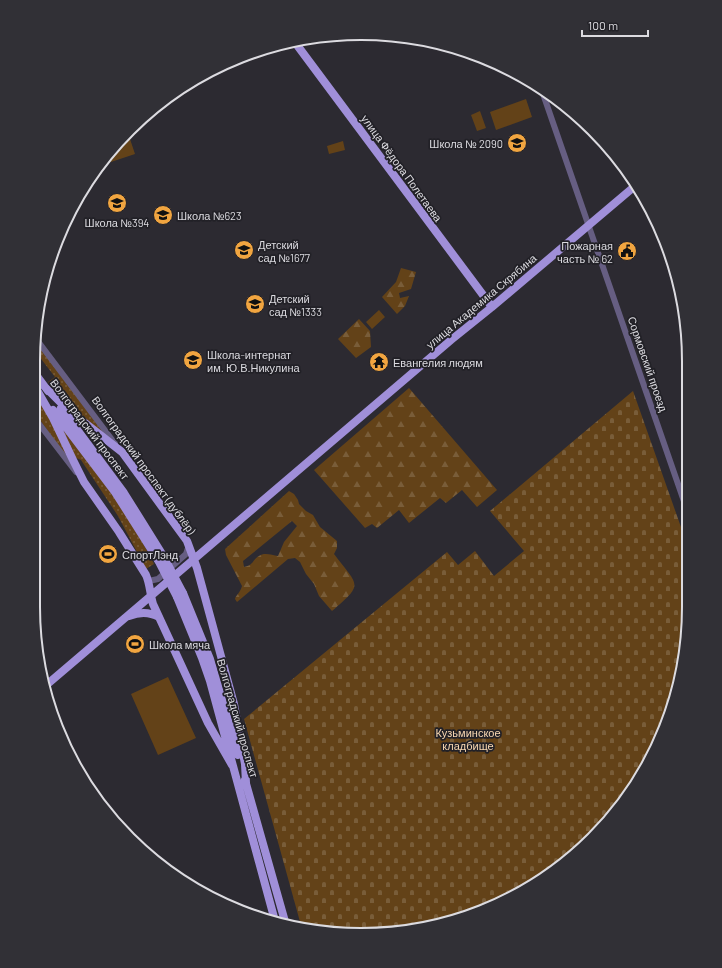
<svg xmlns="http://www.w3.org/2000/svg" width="722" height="968" viewBox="0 0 722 968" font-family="Barlow,sans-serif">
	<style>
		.grass { fill: url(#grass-dots) }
		.forest { fill: url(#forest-firs); fill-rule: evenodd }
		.cemetery { fill: url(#cemetery-stones) }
		.garden { fill: #634218 }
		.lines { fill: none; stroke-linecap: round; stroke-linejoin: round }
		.minor { stroke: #665e82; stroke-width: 6 }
		.major { stroke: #a08fd9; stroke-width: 8 }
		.major-bridge { stroke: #a08fd9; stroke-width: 8 }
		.labels { text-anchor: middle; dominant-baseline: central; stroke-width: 3.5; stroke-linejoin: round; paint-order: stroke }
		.poi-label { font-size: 11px; fill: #dcdbe0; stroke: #222127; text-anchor: start }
		.street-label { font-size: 11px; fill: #dcdbe0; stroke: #222127 }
		.park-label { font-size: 11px; fill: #f8d7b1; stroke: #222127 }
		.rim { fill: none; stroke: #dcdbe0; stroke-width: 2 }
	</style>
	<defs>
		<pattern id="grass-dots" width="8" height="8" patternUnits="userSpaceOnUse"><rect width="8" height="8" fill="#634218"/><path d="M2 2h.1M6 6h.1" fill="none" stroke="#795d39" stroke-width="1.8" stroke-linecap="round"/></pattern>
		<pattern id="forest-firs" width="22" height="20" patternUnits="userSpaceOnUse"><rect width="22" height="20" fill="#634218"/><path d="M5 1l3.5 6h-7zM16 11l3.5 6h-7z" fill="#795d39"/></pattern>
		<pattern id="cemetery-stones" width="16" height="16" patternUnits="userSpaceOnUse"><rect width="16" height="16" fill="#634218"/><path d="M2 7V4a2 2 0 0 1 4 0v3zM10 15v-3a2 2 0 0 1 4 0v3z" fill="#795d39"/></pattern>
	</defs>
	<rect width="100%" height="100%" fill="#2c2a31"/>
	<path class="grass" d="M 34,339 L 105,433 L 103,436 L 66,406 L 48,382 L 55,377 L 35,351 L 34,352 Z
		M 36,396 L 49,413 L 70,461 L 34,412 L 34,397 Z
		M 58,419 C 92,466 128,512 154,564 L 146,569 L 118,516 L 81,460 L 74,457 Z"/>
	<path class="forest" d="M 401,268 L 416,272 L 411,289 L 399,293 L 400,298 L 409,296 L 405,306 L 397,314 L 382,297 L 396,282 Z
		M 359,319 L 370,331 L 371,347 L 356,358 L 338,339 Z
		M 409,388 L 497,490 L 477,507 L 462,490 L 446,503 L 440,498 L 409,523 L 399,510 L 377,528 L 372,524 L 365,528 L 314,470 Z
		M 289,491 L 294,494 L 298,500 L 299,504 L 306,511 L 313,515 L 320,527 L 337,541 L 337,548 L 334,554 C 359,587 364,583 332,611 L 319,596 L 314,584 L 306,574 L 300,562 L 295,558 L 288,559 L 237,602 L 235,599 C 236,595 240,593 242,586 L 226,555 L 225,549 ZM 292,521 L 297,526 L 284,542 L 278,556 C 272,555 264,552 259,556 C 252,560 254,565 244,567 L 243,561 Z"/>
	<path class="cemetery" d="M 633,391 L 688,547 L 688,629 L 672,712 L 645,771 L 608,823 L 560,867 L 486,910 L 383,934 L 302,929 L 244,719 L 447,552 L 458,565 L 475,551 L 494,576 L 524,551 L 490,511 Z"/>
	<path class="garden" d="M 526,99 L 532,117 L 496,130 L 490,112 Z
		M 480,111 L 486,128 L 477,131 L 471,115 Z
		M 129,136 L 135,154 L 111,162 L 109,156 Z
		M 343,141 L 345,150 L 329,154 L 327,146 Z
		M 379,310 L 385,317 L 372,329 L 366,322 Z
		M 168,677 L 196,738 L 158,755 L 131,694 Z"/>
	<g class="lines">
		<path class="minor" d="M 541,88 L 687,510
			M 34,336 L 116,445
			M 33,416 L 76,472
			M 680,488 L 687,485
			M 149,581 L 158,579 L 186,554 L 189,545"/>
		<path class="major" d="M 294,41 L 492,307
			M 34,372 L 48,391
			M 34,385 L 53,418 L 73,460 L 84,482 L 119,532 L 146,575 C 150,584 150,594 153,604 L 208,723 L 232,765
			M 44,386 L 67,409 L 122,452 L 187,541 L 197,568 L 234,704 L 245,764 L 246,783
			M 61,408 L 124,493 L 164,557
			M 53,410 L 115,492 L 158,560
			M 183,593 L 210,659 L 238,755
			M 177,597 L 202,658 L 210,681 L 275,921
			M 129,616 C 139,612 150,612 159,617
			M 44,687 L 451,340 L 492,307 L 635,186
			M 245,780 L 286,925"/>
		<path class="major-bridge" d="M 164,557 L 183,593
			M 158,560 L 177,597"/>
	</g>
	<defs>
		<g id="school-disc" transform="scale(1)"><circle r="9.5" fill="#f1a540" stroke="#222127"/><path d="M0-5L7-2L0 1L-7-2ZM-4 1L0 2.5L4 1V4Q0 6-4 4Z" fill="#111"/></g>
		<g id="civic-disc" transform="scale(1)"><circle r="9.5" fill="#f1a540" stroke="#222127"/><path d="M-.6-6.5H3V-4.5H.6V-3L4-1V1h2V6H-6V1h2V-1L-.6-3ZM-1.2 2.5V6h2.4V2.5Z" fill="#111"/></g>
		<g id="temple-disc" transform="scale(1)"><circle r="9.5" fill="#f1a540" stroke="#222127"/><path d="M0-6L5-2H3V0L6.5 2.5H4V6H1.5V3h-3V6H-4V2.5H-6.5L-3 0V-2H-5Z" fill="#111"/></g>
		<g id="stadium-disc" transform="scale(1)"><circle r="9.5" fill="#f1a540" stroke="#222127"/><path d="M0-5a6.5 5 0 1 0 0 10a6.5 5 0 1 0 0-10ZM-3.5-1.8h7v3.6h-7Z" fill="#111"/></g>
	</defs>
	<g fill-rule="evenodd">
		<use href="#school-disc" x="517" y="143"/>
		<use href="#school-disc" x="117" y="203"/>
		<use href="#school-disc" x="163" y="215"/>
		<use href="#school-disc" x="244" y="250"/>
		<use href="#civic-disc" x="627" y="251"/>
		<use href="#school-disc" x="255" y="304"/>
		<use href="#school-disc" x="193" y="360"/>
		<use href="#temple-disc" x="379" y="362"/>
		<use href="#stadium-disc" x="108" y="554"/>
		<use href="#stadium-disc" x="135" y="644"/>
	</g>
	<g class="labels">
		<g class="poi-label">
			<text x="503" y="143" text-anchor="end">Школа № 2090</text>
			<text x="177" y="215">Школа №623</text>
			<text x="117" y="222" text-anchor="middle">Школа №394</text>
			<text x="258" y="244">Детский<tspan x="258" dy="13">сад №1677</tspan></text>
			<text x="613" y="245" text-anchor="end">Пожарная<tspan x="613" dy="13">часть № 62</tspan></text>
			<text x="269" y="298">Детский<tspan x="269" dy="13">сад №1333</tspan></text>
			<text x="207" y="354">Школа-интернат<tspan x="207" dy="13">им. Ю.В.Никулина</tspan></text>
			<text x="393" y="362">Евангелия людям</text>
			<text x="122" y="554">СпортЛэнд</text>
			<text x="149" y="644">Школа мяча</text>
		</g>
		<g class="street-label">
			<text transform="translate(402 168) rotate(54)">улица Фёдора Полетаева</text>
			<text transform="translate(481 301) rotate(-40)">улица Академика Скрябина</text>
			<text transform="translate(648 364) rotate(71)">Сормовский проезд</text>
			<text transform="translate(90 429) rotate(53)">Волгоградский проспект</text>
			<text transform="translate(144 465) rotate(54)">Волгоградский проспект (дублёр)</text>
			<text transform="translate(238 718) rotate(74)">Волгоградский проспект</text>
		</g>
		<g class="park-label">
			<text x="468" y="732">Кузьминское<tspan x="468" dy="13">кладбище</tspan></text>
		</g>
	</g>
	<path d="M0 0H722V968H0ZM361 40H361A321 321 0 0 1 682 361V607A321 321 0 0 1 361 928H361A321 321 0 0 1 40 607V361A321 321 0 0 1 361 40Z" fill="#313036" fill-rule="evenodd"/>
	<path class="rim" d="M361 40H361A321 321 0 0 1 682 361V607A321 321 0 0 1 361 928H361A321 321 0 0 1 40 607V361A321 321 0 0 1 361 40Z"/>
	<path d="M582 30v6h66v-6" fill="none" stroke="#dcdbe0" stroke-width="2"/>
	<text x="588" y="30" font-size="12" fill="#dcdbe0" stroke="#222127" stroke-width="3" paint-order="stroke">100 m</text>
</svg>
